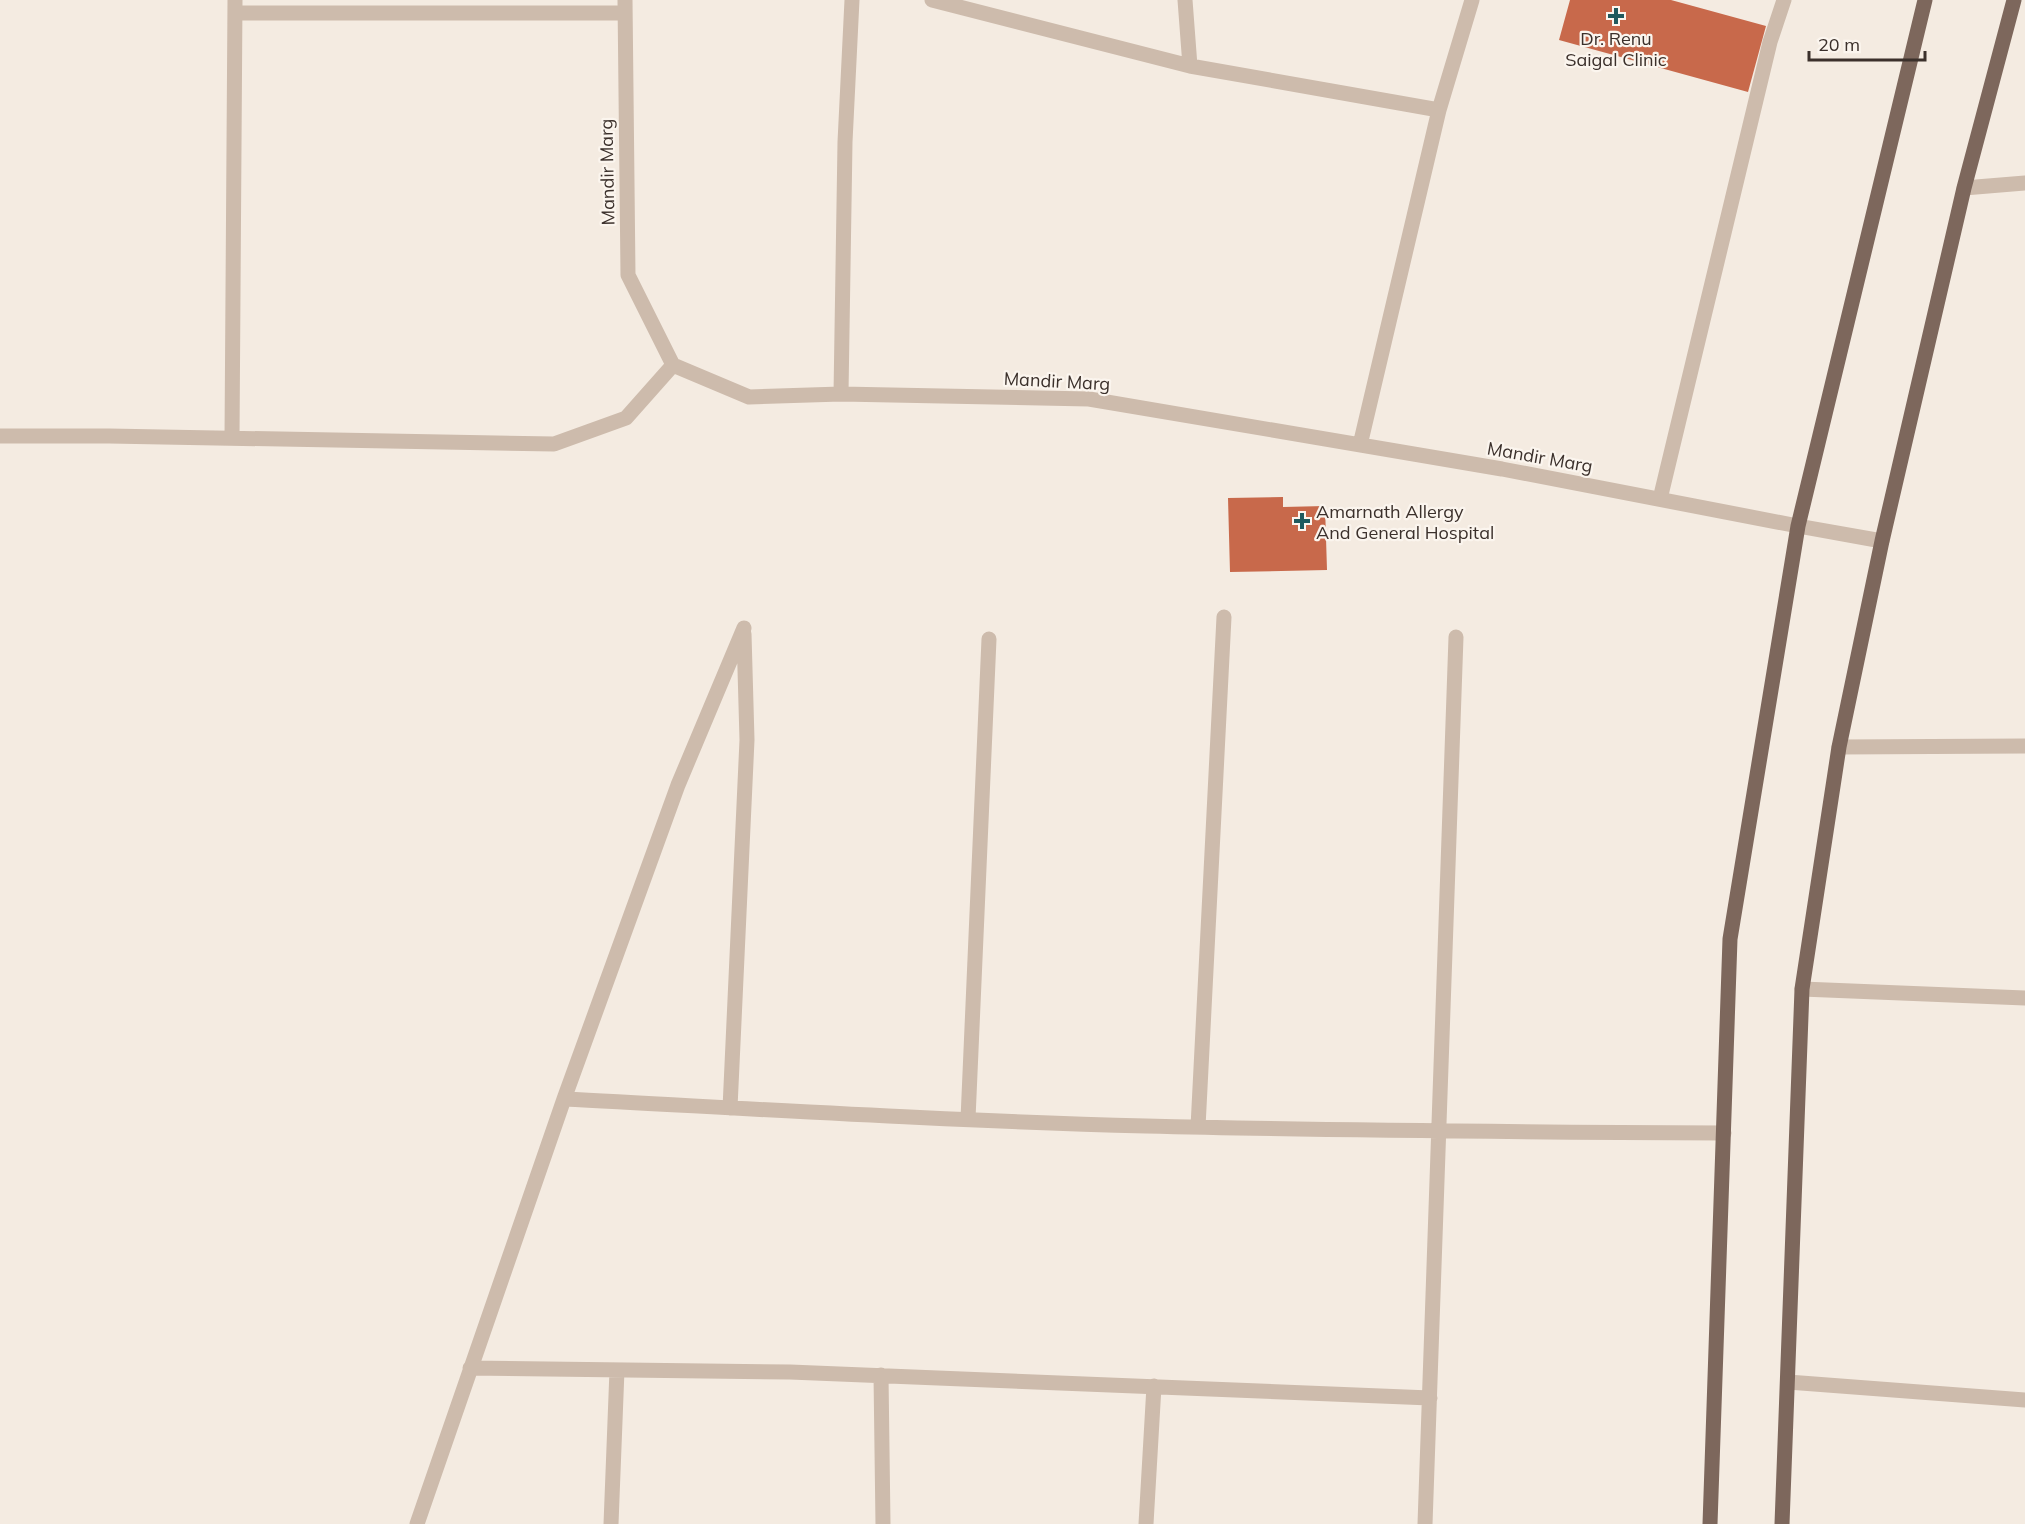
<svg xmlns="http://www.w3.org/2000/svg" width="2025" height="1524" viewBox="0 0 2025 1524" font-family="Mulish,sans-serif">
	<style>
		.building { fill: #c8694b }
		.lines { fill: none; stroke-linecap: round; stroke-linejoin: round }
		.minor { stroke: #cdbbac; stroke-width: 15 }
		.major { stroke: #7d675c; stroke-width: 15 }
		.poi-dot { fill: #1f5a5e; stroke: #fbf5ee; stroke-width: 2 }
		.labels { text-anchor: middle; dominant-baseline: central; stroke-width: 4.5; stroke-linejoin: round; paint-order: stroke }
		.poi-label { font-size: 18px; fill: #3b302b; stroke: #fbf5ee }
		.street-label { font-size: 18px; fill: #3b302b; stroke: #fbf5ee }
	</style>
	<rect width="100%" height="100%" fill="#f4ebe1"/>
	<path class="building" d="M 1570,0 L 1671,0 L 1766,26 L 1748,92 L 1559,40 Z
		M 1283,497 L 1283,507 L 1325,506 L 1327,570 L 1230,572 L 1228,498 Z"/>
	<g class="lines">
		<path class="minor" d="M 625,0 L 628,275 L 673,365 L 749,397 L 841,394 L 1089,399 L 1502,469 L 1798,526 L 1882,541
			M 932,0 L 1190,66 L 1439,110
			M 1185,0 L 1190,66
			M 235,13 L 625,13
			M 1964,188 L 2025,183
			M 841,394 L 845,142 L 852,0
			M 0,436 L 109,436 L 554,444 L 626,418 L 673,365
			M 232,438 L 235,0
			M 1360,445 L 1439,110 L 1472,0
			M 1660,499 L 1770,42 L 1784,0
			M 1839,747 L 2025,746
			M 1802,989 L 2025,998
			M 564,1099 C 758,1109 952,1121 1146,1126 C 1339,1131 1531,1132 1724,1133
			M 730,1108 L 747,740 L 744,634
			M 968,1119 L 989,639
			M 1198,1127 L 1224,617
			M 470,1368 L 790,1372 L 1430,1398
			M 881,1375 L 883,1524
			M 1788,1382 L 2025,1400
			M 417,1524 L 564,1099 L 678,785 L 744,628
			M 611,1524 L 617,1370
			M 1146,1524 L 1154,1386
			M 1425,1524 L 1456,637"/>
		<path class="major" d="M 1710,1524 L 1730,939 L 1798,526 L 1925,0
			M 1782,1524 L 1802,989 L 1839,747 L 1882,541 L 1964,188 L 2014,0"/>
	</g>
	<g class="poi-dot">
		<path d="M1613 7h6v6h6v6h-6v6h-6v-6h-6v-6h6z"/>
		<path d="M1299 512h6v6h6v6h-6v6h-6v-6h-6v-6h6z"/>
	</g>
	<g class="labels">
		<g class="poi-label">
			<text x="1616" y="38">Dr. Renu<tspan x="1616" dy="21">Saigal Clinic</tspan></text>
			<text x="1316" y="511" text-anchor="start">Amarnath Allergy<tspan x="1316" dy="21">And General Hospital</tspan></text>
		</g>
		<g class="street-label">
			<text transform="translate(607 172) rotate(-91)">Mandir Marg</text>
			<text transform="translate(1057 381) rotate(3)">Mandir Marg</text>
			<text transform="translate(1540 457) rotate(10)">Mandir Marg</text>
		</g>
	</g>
	<path d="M1809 51v9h116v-9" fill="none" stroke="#3b302b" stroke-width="3"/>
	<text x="1818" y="51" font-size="18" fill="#3b302b" stroke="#fbf5ee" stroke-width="4.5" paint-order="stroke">20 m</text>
</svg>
